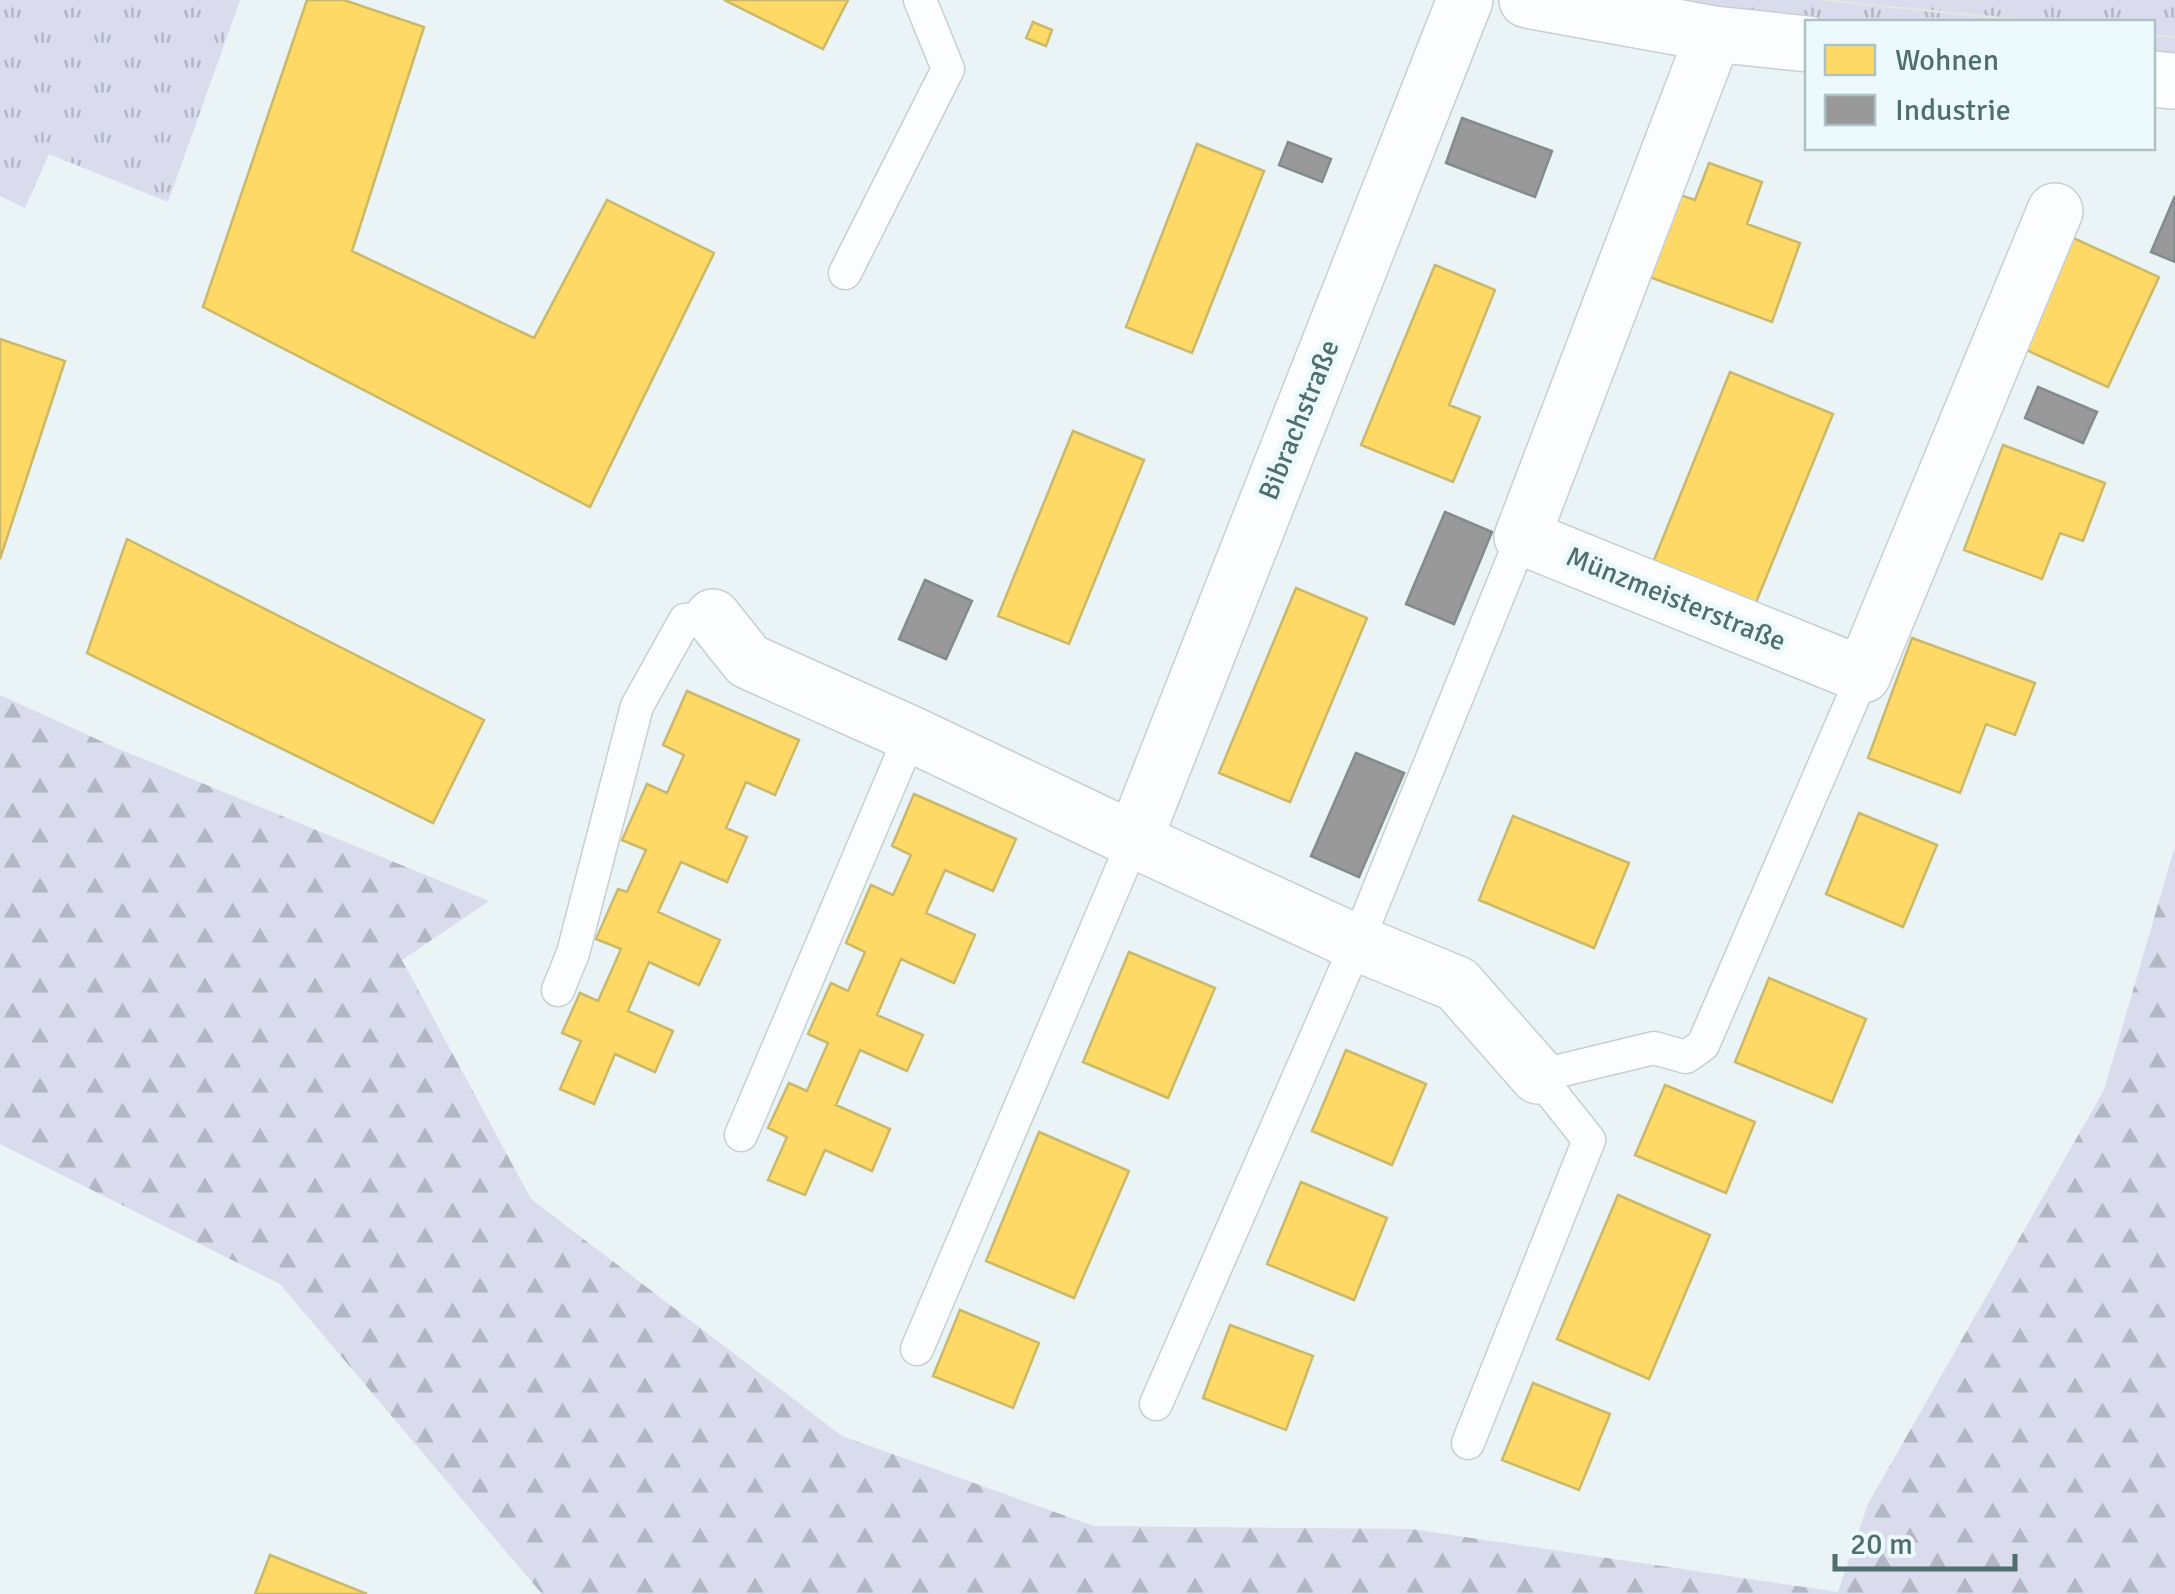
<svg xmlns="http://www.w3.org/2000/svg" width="2175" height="1594" viewBox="0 0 2175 1594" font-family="Signika,sans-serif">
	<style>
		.grass { fill: url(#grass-tufts) }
		.forest { fill: url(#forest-firs) }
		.homes { fill: #ffd966; stroke: #cab968; stroke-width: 2.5 }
		.industry { fill: #999; stroke: #828c8c; stroke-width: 2.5 }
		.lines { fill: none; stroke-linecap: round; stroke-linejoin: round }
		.service-casing { stroke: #c6d0d1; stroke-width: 35 }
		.minor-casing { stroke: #c6d0d1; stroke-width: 58 }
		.service { stroke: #fcfdfe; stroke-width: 32 }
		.minor { stroke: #fcfdfe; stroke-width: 55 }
		.tram { stroke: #e3e5e2; stroke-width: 2.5 }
		.labels { text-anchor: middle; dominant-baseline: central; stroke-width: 10; stroke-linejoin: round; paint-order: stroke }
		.street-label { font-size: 28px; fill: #4e6f6e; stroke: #ecf9fd }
	</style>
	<defs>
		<pattern id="grass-tufts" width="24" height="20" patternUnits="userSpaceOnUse" patternTransform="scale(2.5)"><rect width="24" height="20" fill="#dadbec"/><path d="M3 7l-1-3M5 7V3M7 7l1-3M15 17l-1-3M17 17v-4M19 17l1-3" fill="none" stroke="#b3b6c3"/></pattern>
		<pattern id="forest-firs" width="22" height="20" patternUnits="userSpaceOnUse" patternTransform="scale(2.5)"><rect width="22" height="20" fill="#dadbec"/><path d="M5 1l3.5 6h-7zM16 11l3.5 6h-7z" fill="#b3b6c3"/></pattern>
	</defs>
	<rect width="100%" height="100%" fill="#eaf3f5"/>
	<path class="grass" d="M 0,0 L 240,0 L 168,202 L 49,154 L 25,208 L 0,196 Z
		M 1676,0 L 2175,0 L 2175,57 L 2153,55 L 2152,22 L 1847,22 L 1739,11 Z"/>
	<path class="forest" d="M 0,695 L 114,747 L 489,901 L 402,960 L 531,1199 L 842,1436 L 1094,1526 L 1411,1529 L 1838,1592 L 1868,1504 L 2104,1090 L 2175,846 L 2175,1594 L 542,1594 L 280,1284 L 0,1144 Z"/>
	<path class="homes" d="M 307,0 L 344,0 L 424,27 L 352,251 L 534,338 L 607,200 L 714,253 L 590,507 L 203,307 Z
		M 724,0 L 848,0 L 823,49 Z
		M 1033,22 L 1052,30 L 1046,46 L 1026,38 Z
		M 1197,144 L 1264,171 L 1192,353 L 1126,327 Z
		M 1709,163 L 1762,182 L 1747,224 L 1800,243 L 1772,322 L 1644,275 L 1674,193 L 1695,200 Z
		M 2071,237 L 2159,277 L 2108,387 L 2022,348 Z
		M 1435,265 L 1495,290 L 1449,405 L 1480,417 L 1453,482 L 1361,445 Z
		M 0,339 L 65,361 L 0,559 Z
		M 1730,372 L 1833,414 L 1754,607 L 1652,565 Z
		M 1073,431 L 1144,460 L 1069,644 L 998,616 Z
		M 2003,445 L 2105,483 L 2083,541 L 2060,533 L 2042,579 L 1964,550 Z
		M 127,539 L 484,720 L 433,823 L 87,653 Z
		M 1296,588 L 1367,618 L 1290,802 L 1219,773 Z
		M 1912,638 L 2035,683 L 2015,735 L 1986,724 L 1960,793 L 1868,758 Z
		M 687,691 L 799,740 L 775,795 L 746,782 L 726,828 L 747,837 L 727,882 L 681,862 L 658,912 L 720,940 L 699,985 L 649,962 L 628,1011 L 673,1031 L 655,1072 L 615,1054 L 594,1104 L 560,1089 L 581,1041 L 562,1033 L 580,993 L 598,1001 L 621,949 L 596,939 L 618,889 L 627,892 L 646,850 L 622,840 L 647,784 L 667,793 L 684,755 L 663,745 Z
		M 914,794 L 1016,839 L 993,891 L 945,870 L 926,913 L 975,935 L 954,983 L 901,959 L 877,1015 L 923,1035 L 907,1071 L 860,1050 L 836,1105 L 890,1129 L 872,1171 L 825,1150 L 805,1195 L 768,1180 L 787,1137 L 768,1128 L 789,1083 L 807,1091 L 828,1043 L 808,1034 L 831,983 L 848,991 L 865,952 L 846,943 L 871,885 L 893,895 L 911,855 L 892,846 Z
		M 1859,813 L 1937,845 L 1903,927 L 1826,894 Z
		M 1513,816 L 1629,863 L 1594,948 L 1479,900 Z
		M 1129,952 L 1215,988 L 1168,1098 L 1083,1062 Z
		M 1769,978 L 1866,1019 L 1832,1102 L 1735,1062 Z
		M 1346,1050 L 1426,1084 L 1392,1165 L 1312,1131 Z
		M 1665,1085 L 1755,1122 L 1726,1193 L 1635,1155 Z
		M 1039,1132 L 1129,1171 L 1074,1298 L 986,1261 Z
		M 1301,1182 L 1387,1218 L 1354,1300 L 1267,1264 Z
		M 1618,1195 L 1710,1235 L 1649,1379 L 1557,1339 Z
		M 960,1310 L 1039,1343 L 1013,1408 L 933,1376 Z
		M 1230,1325 L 1313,1356 L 1286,1430 L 1203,1398 Z
		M 1533,1383 L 1610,1414 L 1579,1490 L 1502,1460 Z
		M 270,1555 L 367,1594 L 255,1594 Z"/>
	<path class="industry" d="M 1462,118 L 1552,151 L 1535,197 L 1446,163 Z
		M 1288,142 L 1331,159 L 1322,182 L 1279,165 Z
		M 2175,196 L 2175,262 L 2151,252 Z
		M 2038,387 L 2097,412 L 2083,443 L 2025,418 Z
		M 1445,512 L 1492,532 L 1454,624 L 1406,604 Z
		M 925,580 L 972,601 L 946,659 L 899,639 Z
		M 1356,753 L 1404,773 L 1359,877 L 1311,856 Z"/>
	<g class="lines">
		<g class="service-casing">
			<path id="service" d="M 845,273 L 948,69 L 920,0
				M 558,990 L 573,953 L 637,706 L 685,620 L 713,617
				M 741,1135 L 911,734
				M 917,1349 L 1134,840
				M 1156,1404 L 1357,943 L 1522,537
				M 1468,1443 L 1589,1140 L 1538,1076 L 1654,1048 L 1686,1057 L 1703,1045 L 1863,675"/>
		</g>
		<g class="minor-casing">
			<path id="minor" d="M 1465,0 L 1134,840 L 1357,943 L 1457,984 L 1538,1076
				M 1527,0 L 1714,34 L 1808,44
				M 1714,34 L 1522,537 L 1863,675 L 2055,211
				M 2152,79 L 2175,81
				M 713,617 L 748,661 L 911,734 L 1134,840"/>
		</g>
		<use href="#service" class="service"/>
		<use href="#minor" class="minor"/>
		<path class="tram" d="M 1824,0 L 2038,22
			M 2152,35 L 2175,37"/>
	</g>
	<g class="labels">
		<g class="street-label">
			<text transform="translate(1299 420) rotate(-68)">Bibrachstraße</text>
			<text transform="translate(1676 599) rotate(22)">Münzmeisterstraße</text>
		</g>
	</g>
	<rect x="1805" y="20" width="350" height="130" fill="#ecf9fd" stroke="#adc2c4" stroke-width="2.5"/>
	<rect x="1825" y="45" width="50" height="30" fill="#ffd966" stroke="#adc2c4" stroke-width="2.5"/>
	<text x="1895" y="70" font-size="30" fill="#4e6f6e">Wohnen</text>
	<rect x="1825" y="95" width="50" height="30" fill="#999999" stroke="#adc2c4" stroke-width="2.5"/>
	<text x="1895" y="120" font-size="30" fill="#4e6f6e">Industrie</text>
	<path d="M1835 1554v15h180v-15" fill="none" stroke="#4e6f6e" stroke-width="5"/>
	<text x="1850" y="1554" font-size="30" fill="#4e6f6e" stroke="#ecf9fd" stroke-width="8" paint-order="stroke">20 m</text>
</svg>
